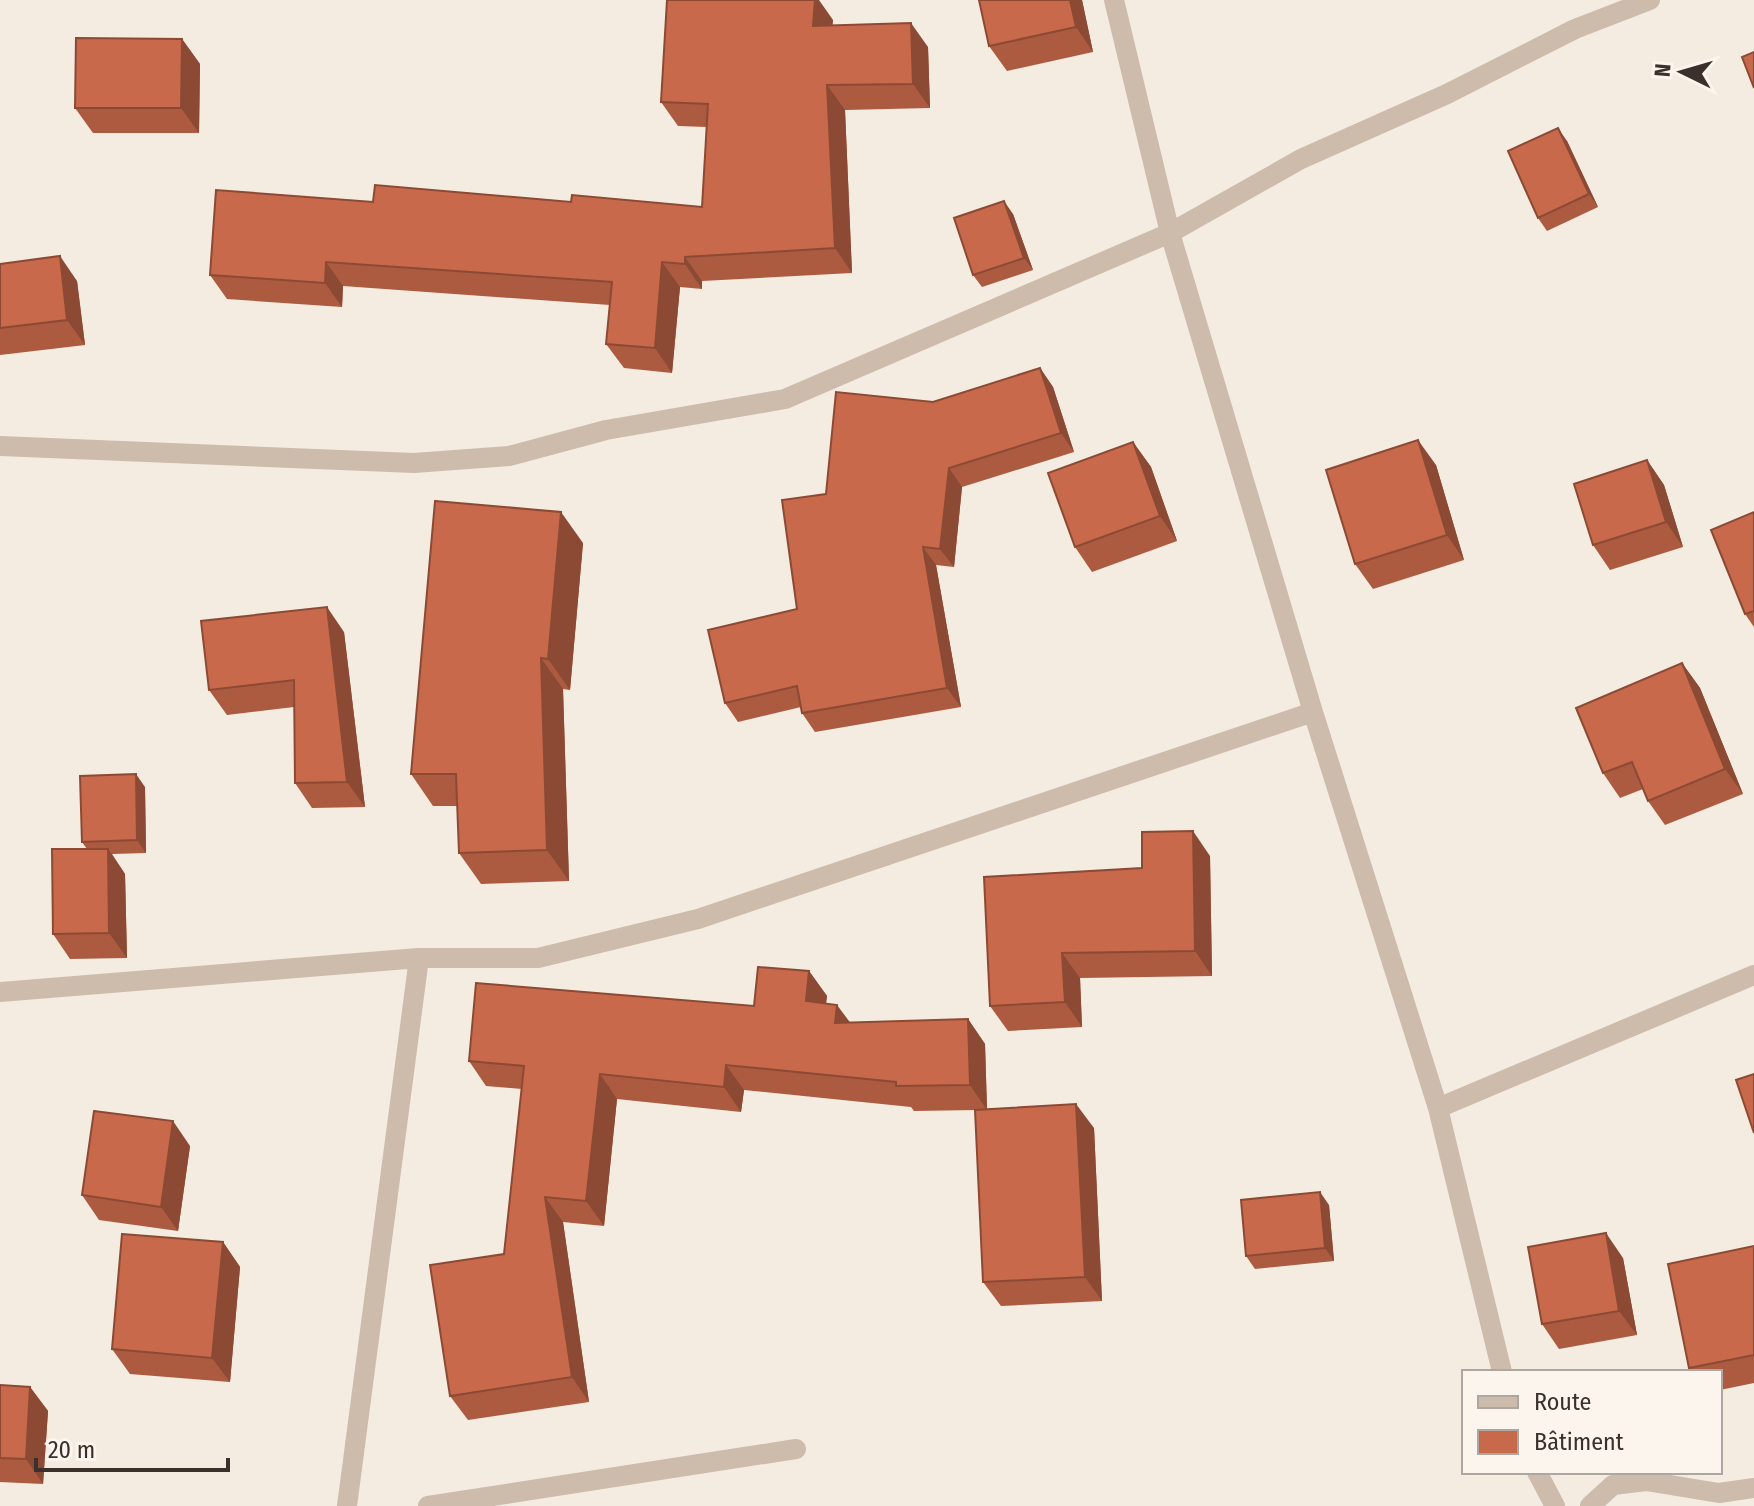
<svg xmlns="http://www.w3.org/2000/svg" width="1754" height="1506" viewBox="0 0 1754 1506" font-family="'Fira Sans Condensed',sans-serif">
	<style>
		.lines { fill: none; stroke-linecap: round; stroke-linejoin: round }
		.minor { stroke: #cdbbac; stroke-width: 20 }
		.wall { fill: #ac5a40 }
		.shaded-wall { fill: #8c4a34 }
		.building { fill: #c8694b; stroke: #8c4a34; stroke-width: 2 }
	</style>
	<rect width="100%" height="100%" fill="#f4ebe1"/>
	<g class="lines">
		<path class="minor" d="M 1114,0 L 1170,233 L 1313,712 L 1438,1108 L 1502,1372
			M 0,446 L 414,463 L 509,456 L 606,430 L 785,399 L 1170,233 L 1301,159 L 1447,94 L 1575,29 L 1650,0
			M 0,992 L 419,958 L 538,958 L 698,919 L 1313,712
			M 1438,1108 L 1754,975
			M 1537,1472 L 1555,1506
			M 347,1506 L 419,958
			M 428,1506 L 796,1449
			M 1590,1506 L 1613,1485 L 1646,1481 L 1719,1493 L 1754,1488"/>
	</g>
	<path class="wall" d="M 1082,0 L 1093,52 L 1007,71 L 989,46 Z
		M 833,20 L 832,26 L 928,47 L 930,108 L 845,110 L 852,273 L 702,281 L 702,289 L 680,287 L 672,373 L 624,368 L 606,344 L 610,305 L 343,286 L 342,307 L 227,299 L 210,275 L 373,202 L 571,202 L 702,207 L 707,127 L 678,126 L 661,102 Z
		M 182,39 L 200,64 L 199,133 L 93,133 L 75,108 Z
		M 1567,141 L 1598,207 L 1547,231 L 1538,218 Z
		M 1013,214 L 1033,270 L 982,287 L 973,275 Z
		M 0,264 L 77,281 L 85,345 L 0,355 Z
		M 1040,368 L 1053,387 L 1074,452 L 962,487 L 954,567 L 936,565 L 961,707 L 815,732 L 802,713 L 801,707 L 738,722 L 725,703 L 797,609 L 826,494 L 933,402 Z
		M 1133,442 L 1151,467 L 1177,541 L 1092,572 L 1075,547 Z
		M 1647,460 L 1664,485 L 1683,547 L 1610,570 L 1593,545 Z
		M 1436,465 L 1464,560 L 1373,589 L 1355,564 Z
		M 1754,512 L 1754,627 L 1745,614 Z
		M 583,543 L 570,690 L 563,689 L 569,881 L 481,884 L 459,853 L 457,806 L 433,806 L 411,774 Z
		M 344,632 L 365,807 L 312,808 L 295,783 L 294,707 L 227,715 L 209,690 Z
		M 1682,663 L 1700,688 L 1743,794 L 1665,825 L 1648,801 L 1643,789 L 1620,798 L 1603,773 Z
		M 145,787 L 146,853 L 112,854 L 125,874 L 127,958 L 70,959 L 53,934 L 87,849 L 82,842 Z
		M 1210,856 L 1212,976 L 1080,978 L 1082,1027 L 1008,1031 L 990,1006 L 1142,868 Z
		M 809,971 L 827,996 L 826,1003 L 850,1023 L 968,1019 L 985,1044 L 987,1109 L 1094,1128 L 1102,1301 L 1001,1306 L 983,1282 L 977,1110 L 914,1111 L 911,1107 L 744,1090 L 741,1112 L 617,1099 L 604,1226 L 563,1222 L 589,1402 L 468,1420 L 450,1396 L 504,1254 L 522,1089 L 486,1086 L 469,1061 L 754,1006 Z
		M 190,1146 L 178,1231 L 99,1220 L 82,1195 Z
		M 1329,1205 L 1334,1261 L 1255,1269 L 1246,1256 Z
		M 223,1242 L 240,1267 L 230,1382 L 130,1374 L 112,1349 Z
		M 1754,1246 L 1754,1383 L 1720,1390 L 1720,1372 L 1692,1372 L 1689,1368 Z
		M 1623,1258 L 1637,1335 L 1559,1349 L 1542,1324 Z
		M 0,1385 L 30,1387 L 48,1411 L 43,1484 L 0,1482 Z"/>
	<path class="shaded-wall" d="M 815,0 L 819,0 L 833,20 L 830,51 L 813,26 Z
		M 1070,0 L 1082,0 L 1093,52 L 1076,27 Z
		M 911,23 L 928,47 L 930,108 L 913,84 Z
		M 182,39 L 200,64 L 199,133 L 181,108 Z
		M 827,85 L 845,110 L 852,273 L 835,248 Z
		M 1558,128 L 1567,141 L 1598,207 L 1589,194 Z
		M 1004,201 L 1013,214 L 1033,270 L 1024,258 Z
		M 60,256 L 77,281 L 85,345 L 67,320 Z
		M 685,257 L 702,281 L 702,289 L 685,264 Z
		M 326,262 L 343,286 L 342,307 L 325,283 Z
		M 662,262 L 680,287 L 672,373 L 655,348 Z
		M 1040,368 L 1053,387 L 1074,452 L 1061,433 Z
		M 1418,440 L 1436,465 L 1464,560 L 1447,535 Z
		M 1133,442 L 1151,467 L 1177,541 L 1160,516 Z
		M 1647,460 L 1664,485 L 1683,547 L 1666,522 Z
		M 949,468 L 962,487 L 954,567 L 940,549 Z
		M 561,512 L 583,543 L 570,690 L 548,659 Z
		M 923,547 L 936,565 L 961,707 L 947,688 Z
		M 327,607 L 344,632 L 365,807 L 347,782 Z
		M 541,658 L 563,689 L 569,881 L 547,850 Z
		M 1682,663 L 1700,688 L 1743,794 L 1725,769 Z
		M 136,774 L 145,787 L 146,853 L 137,840 Z
		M 1193,831 L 1210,856 L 1212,976 L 1195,951 Z
		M 108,849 L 125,874 L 127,958 L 109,933 Z
		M 1062,953 L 1080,978 L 1082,1027 L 1065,1002 Z
		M 809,971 L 827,996 L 823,1026 L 806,1001 Z
		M 837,1005 L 855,1029 L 835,1023 Z
		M 968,1019 L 985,1044 L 987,1110 L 970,1085 Z
		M 726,1065 L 744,1090 L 741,1112 L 724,1087 Z
		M 600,1074 L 617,1099 L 604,1226 L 586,1201 Z
		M 1076,1104 L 1094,1128 L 1102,1301 L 1085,1277 Z
		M 173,1121 L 190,1146 L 178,1231 L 161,1207 Z
		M 1320,1192 L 1329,1205 L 1334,1261 L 1325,1248 Z
		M 545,1197 L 563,1222 L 589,1402 L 572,1377 Z
		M 1606,1233 L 1623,1258 L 1637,1335 L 1619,1311 Z
		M 223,1242 L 240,1267 L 230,1382 L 212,1358 Z
		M 30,1387 L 48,1411 L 43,1484 L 26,1459 Z"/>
	<path class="building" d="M 667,0 L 815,0 L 813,26 L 911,23 L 913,84 L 827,85 L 835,248 L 685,257 L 685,264 L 662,262 L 655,348 L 606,344 L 612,282 L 326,262 L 325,283 L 210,275 L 216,190 L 373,202 L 375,185 L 571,202 L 572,195 L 702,207 L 708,104 L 661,102 Z
		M 979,0 L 1070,0 L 1076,27 L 989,46 Z
		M 76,38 L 182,39 L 181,108 L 75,108 Z
		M 1754,52 L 1754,88 L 1742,57 Z
		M 1558,128 L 1589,194 L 1538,218 L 1508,151 Z
		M 1004,201 L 1024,258 L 973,275 L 954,218 Z
		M 60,256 L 67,320 L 0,328 L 0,264 Z
		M 1040,368 L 1061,433 L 949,468 L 940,549 L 923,547 L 947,688 L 802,713 L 797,686 L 725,703 L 708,630 L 797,609 L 782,500 L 826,494 L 836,392 L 933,402 Z
		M 1418,440 L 1447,535 L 1355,564 L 1326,470 Z
		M 1133,442 L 1160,516 L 1075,547 L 1048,473 Z
		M 1647,460 L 1666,522 L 1593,545 L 1574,484 Z
		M 435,501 L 561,512 L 548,659 L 541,658 L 547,850 L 459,853 L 456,774 L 411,774 Z
		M 1754,512 L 1754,611 L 1745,614 L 1711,530 Z
		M 327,607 L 347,782 L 295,783 L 294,680 L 209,690 L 201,621 Z
		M 1682,663 L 1725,769 L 1648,801 L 1632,762 L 1603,773 L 1576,708 Z
		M 136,774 L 137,840 L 82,842 L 80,776 Z
		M 1193,831 L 1195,951 L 1062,953 L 1065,1002 L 990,1006 L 984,877 L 1142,868 L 1142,832 Z
		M 52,849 L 108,849 L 109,933 L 53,934 Z
		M 758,967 L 809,971 L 806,1001 L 837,1005 L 835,1023 L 968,1019 L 970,1085 L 896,1086 L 896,1082 L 726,1065 L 724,1087 L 600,1074 L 586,1201 L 545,1197 L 572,1377 L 450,1396 L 430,1265 L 504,1254 L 524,1066 L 469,1061 L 476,983 L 754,1006 Z
		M 1754,1074 L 1754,1133 L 1736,1080 Z
		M 1076,1104 L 1085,1277 L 983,1282 L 975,1110 Z
		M 94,1111 L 173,1121 L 161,1207 L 82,1195 Z
		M 1320,1192 L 1325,1248 L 1246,1256 L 1241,1200 Z
		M 1606,1233 L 1619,1311 L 1542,1324 L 1528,1247 Z
		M 122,1234 L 223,1242 L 212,1358 L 112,1349 Z
		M 1754,1246 L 1754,1355 L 1689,1368 L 1668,1264 Z
		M 0,1385 L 30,1387 L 26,1459 L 0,1458 Z"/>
	<rect x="1462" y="1370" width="260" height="104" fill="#fbf5ee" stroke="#aea6a0" stroke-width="2"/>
	<rect x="1478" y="1396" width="40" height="12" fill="#cdbbac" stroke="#aea6a0" stroke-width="2"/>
	<text x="1534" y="1410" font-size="24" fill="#3b302b">Route</text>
	<rect x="1478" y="1430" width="40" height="24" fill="#c8694b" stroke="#aea6a0" stroke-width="2"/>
	<text x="1534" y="1450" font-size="24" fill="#3b302b">Bâtiment</text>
	<g transform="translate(1682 72) rotate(275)" stroke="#fbf5ee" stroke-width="6" paint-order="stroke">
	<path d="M0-6L14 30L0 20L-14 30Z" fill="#3b302b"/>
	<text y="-12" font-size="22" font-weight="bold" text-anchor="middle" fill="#3b302b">N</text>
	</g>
	<path d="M36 1458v12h192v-12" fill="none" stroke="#3b302b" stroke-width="4"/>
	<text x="48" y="1458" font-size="24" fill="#3b302b" stroke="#fbf5ee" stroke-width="6" paint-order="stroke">20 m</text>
</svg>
